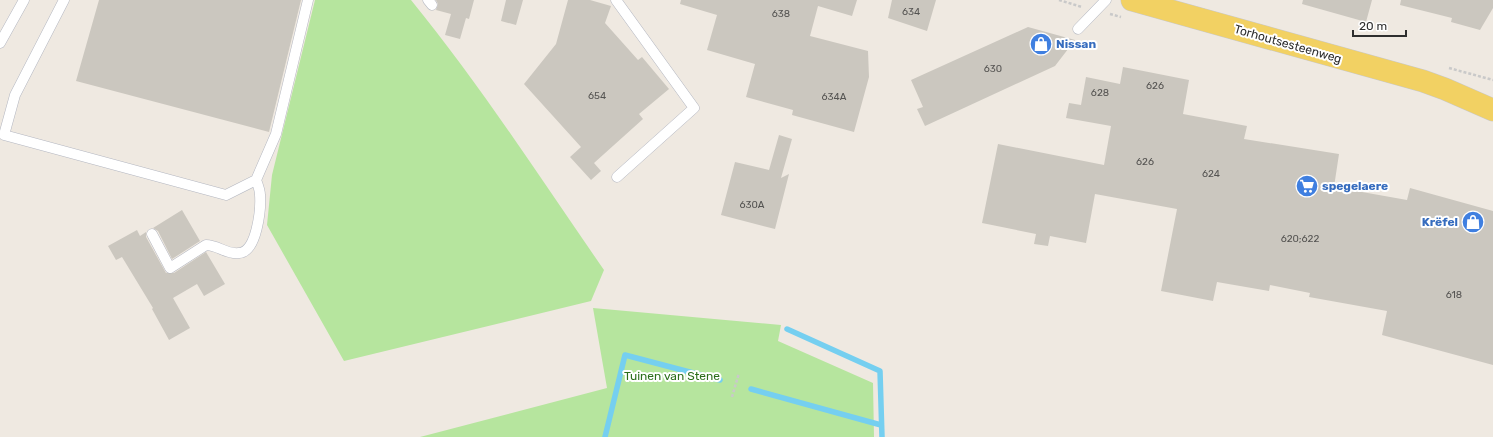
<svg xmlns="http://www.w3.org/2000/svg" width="1493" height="437" viewBox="0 0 1493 437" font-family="Rubik,sans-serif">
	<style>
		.green { fill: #b6e59e }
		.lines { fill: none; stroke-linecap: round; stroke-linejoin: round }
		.stream { stroke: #75cff0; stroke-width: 5.5 }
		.building { fill: #cbc7bf }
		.lane-casing { stroke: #b4b7c1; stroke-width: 11 }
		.primary-casing { stroke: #c9c9c9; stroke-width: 23 }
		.path { stroke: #c9c9c9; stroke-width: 2.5; stroke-dasharray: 3 2; stroke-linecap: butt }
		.lane { stroke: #fff; stroke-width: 10 }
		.primary { stroke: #f2d163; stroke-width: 22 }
		.labels { text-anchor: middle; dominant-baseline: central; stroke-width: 4; stroke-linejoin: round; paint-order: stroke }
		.number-label { font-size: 10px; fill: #555452 }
		.shop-label { font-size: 12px; font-weight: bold; fill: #366cbe; stroke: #fff; text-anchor: start }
		.street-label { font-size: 12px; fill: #2e2e2e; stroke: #fff }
		.park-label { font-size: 12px; fill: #2c6e1b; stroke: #fff }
	</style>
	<rect width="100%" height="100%" fill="#efe9e1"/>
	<path class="green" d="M 315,0 L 411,0 C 481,86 541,179 604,270 L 591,301 L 344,361 L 267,225 L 272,175 Z
		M 593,308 L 781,325 L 778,341 L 873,383 L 874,437 L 420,437 L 607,388 Z"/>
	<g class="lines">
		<path class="stream" d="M 787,329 L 880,371 L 882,437
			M 751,389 L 881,425
			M 605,437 L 625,355 L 720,380"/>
	</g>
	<path class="building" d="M 99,0 L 301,0 L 269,132 L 76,81 Z
		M 436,0 L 474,0 L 469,19 L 466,18 L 460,39 L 445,35 L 451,14 L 436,10 L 438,4 Z
		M 506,0 L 523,0 L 516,25 L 501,21 Z
		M 568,0 L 590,0 L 611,6 L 605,23 L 638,60 L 642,57 L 669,89 L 639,114 L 643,119 L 594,163 L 601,171 L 591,180 L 570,157 L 581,147 L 524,84 L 556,44 Z
		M 681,0 L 857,0 L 852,16 L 818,6 L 810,36 L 868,51 L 869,77 L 854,132 L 792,115 L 793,110 L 746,97 L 755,64 L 707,50 L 717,15 L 680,4 Z
		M 892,0 L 936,0 L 927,31 L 888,18 Z
		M 1303,0 L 1372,0 L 1366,22 L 1302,4 Z
		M 1401,0 L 1493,0 L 1493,8 L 1480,30 L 1451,22 L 1452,18 L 1400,5 Z
		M 1028,27 L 1075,40 L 1055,66 L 925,126 L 917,109 L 923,107 L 911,80 Z
		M 1123,67 L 1189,80 L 1183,114 L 1247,126 L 1244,139 L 1339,154 L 1334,187 L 1407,200 L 1410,188 L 1493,211 L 1493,365 L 1382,335 L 1387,311 L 1309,297 L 1310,293 L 1270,285 L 1269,291 L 1217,282 L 1213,301 L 1161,291 L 1177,209 L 1095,194 L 1086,243 L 1050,236 L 1048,246 L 1034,244 L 1036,234 L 982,223 L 998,144 L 1104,165 L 1111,126 L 1066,118 L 1069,103 L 1081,105 L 1086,77 L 1120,84 Z
		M 779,135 L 792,139 L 781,178 L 789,174 L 775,229 L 721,215 L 735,162 L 769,170 Z
		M 182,210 L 200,241 L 172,259 L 158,231 L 153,228 Z
		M 137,230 L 140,236 L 146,232 L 146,237 L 166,273 L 174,273 L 206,252 L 225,284 L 204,296 L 197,284 L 173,298 L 190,328 L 169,340 L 152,309 L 153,308 L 122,257 L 116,260 L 108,246 Z"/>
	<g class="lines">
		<g class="lane-casing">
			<path id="lane" d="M 64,0 L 15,95 L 4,135 L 226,195 L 256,180 L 276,134 L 308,0
				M 428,0 L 432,5
				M 616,0 L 694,108 L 617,177
				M 1078,29 L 1106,0
				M 0,43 L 24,0
				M 152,234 L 170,268 L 206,245 C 218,245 227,255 239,253 C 257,252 261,209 260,195 C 260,190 258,185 256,180"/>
		</g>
		<g class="primary-casing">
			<path id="primary" d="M 1132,0 L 1423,81 L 1445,89 L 1493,110"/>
		</g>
		<path class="path" d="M 1059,0 L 1082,7
			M 1110,14 L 1121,17
			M 1449,68 L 1493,80
			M 732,397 L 739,373"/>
		<use href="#lane" class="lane"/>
		<use href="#primary" class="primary"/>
	</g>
	<defs>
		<g id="shop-disc" transform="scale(1.15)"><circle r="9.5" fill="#3f7fe0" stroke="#fff"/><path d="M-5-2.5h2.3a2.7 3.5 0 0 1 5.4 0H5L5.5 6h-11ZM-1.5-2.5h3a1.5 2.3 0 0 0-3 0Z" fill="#fff"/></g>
		<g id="supermarket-disc" transform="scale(1.15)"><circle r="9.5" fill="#3f7fe0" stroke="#fff"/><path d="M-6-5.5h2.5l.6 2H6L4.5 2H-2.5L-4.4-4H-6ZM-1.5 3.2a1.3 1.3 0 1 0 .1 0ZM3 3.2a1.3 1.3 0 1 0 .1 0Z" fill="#fff"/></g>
	</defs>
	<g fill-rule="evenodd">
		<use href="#shop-disc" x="1041" y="44"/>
		<use href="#supermarket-disc" x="1307" y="186"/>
		<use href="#shop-disc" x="1473" y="222"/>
	</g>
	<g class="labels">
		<g class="number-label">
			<text x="911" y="12">634</text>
			<text x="781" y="14">638</text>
			<text x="993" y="69">630</text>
			<text x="1155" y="86">626</text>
			<text x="1100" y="93">628</text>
			<text x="597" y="96">654</text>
			<text x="834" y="97">634A</text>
			<text x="1145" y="162">626</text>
			<text x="1211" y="174">624</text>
			<text x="752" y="205">630A</text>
			<text x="1300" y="239">620;622</text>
			<text x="1454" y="295">618</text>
		</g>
		<g class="shop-label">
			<text x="1056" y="44">Nissan</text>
			<text x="1322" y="186">spegelaere</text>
			<text x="1458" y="222" text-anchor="end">Krëfel</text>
		</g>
		<g class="street-label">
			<text transform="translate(1288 44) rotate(16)">Torhoutsesteenweg</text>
		</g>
		<g class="park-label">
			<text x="672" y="376">Tuinen van Stene</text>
		</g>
	</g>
	<path d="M1353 30v6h53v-6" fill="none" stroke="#2e2e2e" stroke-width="2"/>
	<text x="1359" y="30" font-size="12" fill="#2e2e2e" stroke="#ffffff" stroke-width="3" paint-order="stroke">20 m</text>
</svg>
